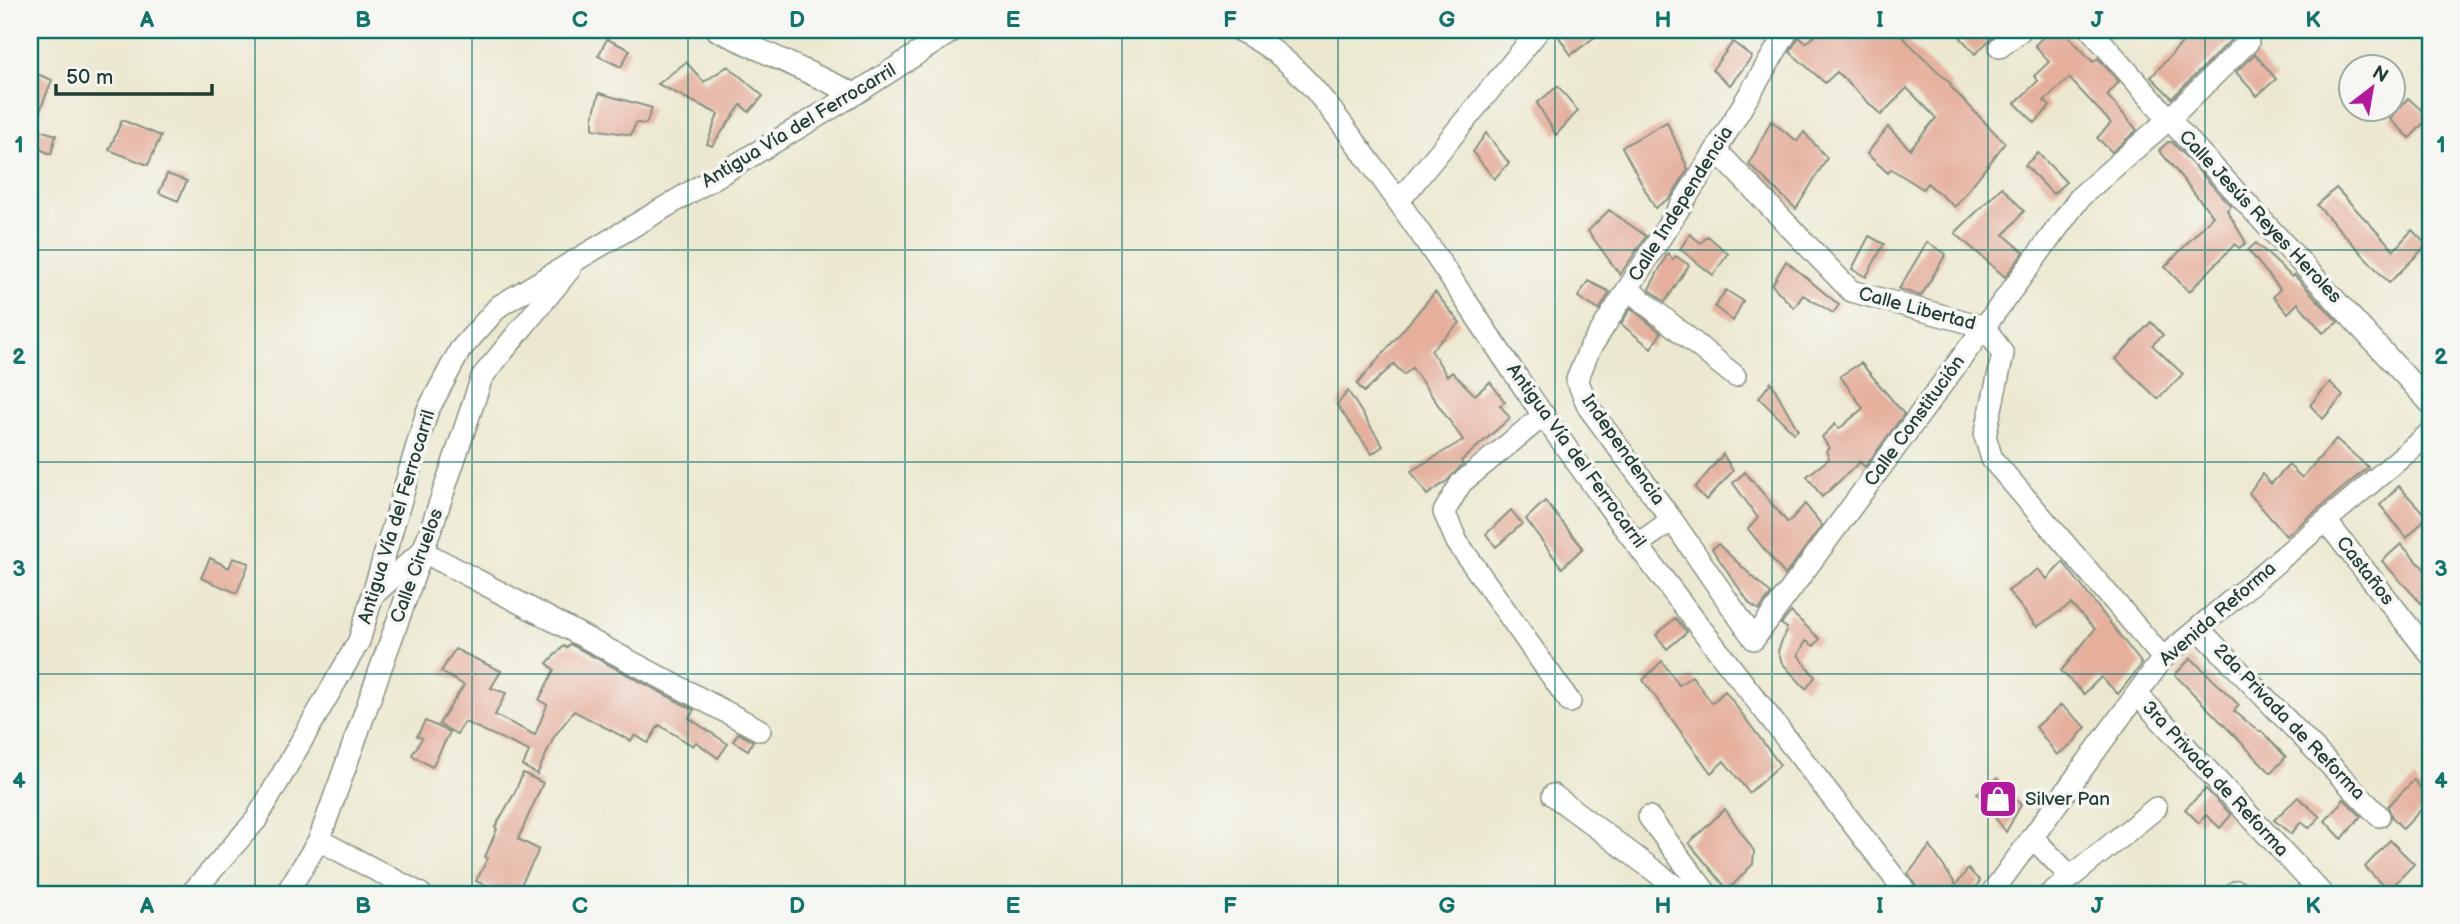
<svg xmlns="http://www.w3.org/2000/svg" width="2460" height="924" viewBox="0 0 2460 924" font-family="'Balsamiq Sans',sans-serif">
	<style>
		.building { fill: #e5af9b }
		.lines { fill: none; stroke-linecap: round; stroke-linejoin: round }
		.minor-casing { stroke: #869282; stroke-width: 24 }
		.minor { stroke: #fff; stroke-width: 21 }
		.grid { fill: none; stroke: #0f766e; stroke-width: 2; stroke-opacity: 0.55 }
		.labels { text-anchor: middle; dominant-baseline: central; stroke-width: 7; stroke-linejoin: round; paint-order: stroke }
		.street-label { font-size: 19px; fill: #1f3d34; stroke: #f6f6f2 }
		.poi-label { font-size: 19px; fill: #1f3d34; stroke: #f6f6f2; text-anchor: start }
		.neatline { fill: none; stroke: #0f766e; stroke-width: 2.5 }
		.grid-label { font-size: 23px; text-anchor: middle; font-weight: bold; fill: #0f766e }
	</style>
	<rect width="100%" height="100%" fill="#f6f6f2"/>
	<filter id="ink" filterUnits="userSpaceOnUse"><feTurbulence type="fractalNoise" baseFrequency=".0143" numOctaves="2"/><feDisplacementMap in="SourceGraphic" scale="14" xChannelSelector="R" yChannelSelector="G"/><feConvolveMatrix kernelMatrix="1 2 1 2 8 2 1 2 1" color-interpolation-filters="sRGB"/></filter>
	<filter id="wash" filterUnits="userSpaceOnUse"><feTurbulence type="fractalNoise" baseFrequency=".00686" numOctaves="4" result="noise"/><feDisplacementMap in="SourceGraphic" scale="28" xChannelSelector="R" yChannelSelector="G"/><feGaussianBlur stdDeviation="1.57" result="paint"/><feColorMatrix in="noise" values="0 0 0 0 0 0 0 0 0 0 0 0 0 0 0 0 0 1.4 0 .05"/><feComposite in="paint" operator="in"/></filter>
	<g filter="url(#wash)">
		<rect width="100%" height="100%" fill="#ece8cf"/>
		<g id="blocks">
			<path class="building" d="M 1565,30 L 1604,30 L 1571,55 L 1559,37 Z
				M 1822,30 L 1895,30 L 1951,84 L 1950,86 L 2005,143 L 1955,207 L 1927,183 L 1923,189 L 1891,169 L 1888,173 L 1867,154 L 1888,127 L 1910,149 L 1936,118 L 1907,88 L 1881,115 L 1837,72 L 1825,83 L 1790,52 L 1799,37 L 1806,43 Z
				M 1954,30 L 2000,30 L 1975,54 Z
				M 2050,30 L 2063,30 L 2093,62 L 2098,58 L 2119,82 L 2107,95 L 2137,130 L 2112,152 L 2097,138 L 2111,123 L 2069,78 L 2044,101 L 2050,106 L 2035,123 L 2015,103 L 2038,81 L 2034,76 L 2049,62 L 2035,45 Z
				M 2194,30 L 2221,30 L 2231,40 L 2172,98 L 2151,77 Z
				M 607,39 L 630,50 L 621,67 L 598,56 Z
				M 1733,42 L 1752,57 L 1730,85 L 1712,70 Z
				M 2255,54 L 2276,79 L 2257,96 L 2236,72 Z
				M 686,62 L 704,82 L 728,66 L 763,96 L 749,112 L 741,105 L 712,146 L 707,144 L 718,114 L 658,84 Z
				M 30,71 L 52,80 L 33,128 L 56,135 L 51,154 L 30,145 Z
				M 1558,86 L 1578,111 L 1556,135 L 1537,103 Z
				M 599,93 L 652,108 L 646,124 L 636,123 L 631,135 L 593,129 L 593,117 Z
				M 2408,98 L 2429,117 L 2410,138 L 2390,119 Z
				M 122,120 L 161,136 L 148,165 L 109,150 Z
				M 1771,121 L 1797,141 L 1804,132 L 1827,158 L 1796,209 L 1749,164 Z
				M 1667,122 L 1688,169 L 1671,197 L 1655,208 L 1622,147 Z
				M 1486,133 L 1509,163 L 1494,179 L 1473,152 Z
				M 2168,142 L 2172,142 L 2231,206 L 2227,210 L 2246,243 L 2239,248 L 2235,244 L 2189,292 L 2165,267 L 2213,216 L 2159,150 Z
				M 2038,153 L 2066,182 L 2053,194 L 2025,165 Z
				M 167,174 L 187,181 L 178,201 L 159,193 Z
				M 2002,187 L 2024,211 L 2004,235 L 2024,252 L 2005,277 L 1955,233 Z
				M 2336,188 L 2394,250 L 2412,230 L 2427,245 L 2389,283 L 2317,205 Z
				M 1609,210 L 1646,236 L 1620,275 L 1588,231 Z
				M 1690,234 L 1701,243 L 1708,236 L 1728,254 L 1713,275 L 1680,249 Z
				M 1869,236 L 1884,244 L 1866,277 L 1852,269 Z
				M 1927,242 L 1946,254 L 1921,296 L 1899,289 Z
				M 2256,243 L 2292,277 L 2294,275 L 2338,322 L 2323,333 L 2298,303 L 2288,313 L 2273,297 L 2280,289 L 2248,250 Z
				M 1668,253 L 1673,260 L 1676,256 L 1689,265 L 1665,302 L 1649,289 Z
				M 1786,261 L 1839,305 L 1833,313 L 1803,295 L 1794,308 L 1772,285 Z
				M 1588,281 L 1610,292 L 1599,310 L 1578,297 Z
				M 1726,290 L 1743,301 L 1733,321 L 1715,307 Z
				M 1435,292 L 1460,323 L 1431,350 L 1447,376 L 1452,372 L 1475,395 L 1490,382 L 1505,402 L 1500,405 L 1510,418 L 1461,461 L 1463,464 L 1448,480 L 1427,495 L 1411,471 L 1463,440 L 1412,368 L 1404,375 L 1394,364 L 1364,392 L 1357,384 Z
				M 1631,308 L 1661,333 L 1651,348 L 1621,324 Z
				M 2151,322 L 2163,335 L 2152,345 L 2183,374 L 2158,399 L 2116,359 Z
				M 1861,363 L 1904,414 L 1865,467 L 1860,462 L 1822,497 L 1807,476 L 1829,459 L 1826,451 L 1829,448 L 1822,437 L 1835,424 L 1839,429 L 1863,408 L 1840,376 Z
				M 1771,382 L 1798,430 L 1794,433 L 1759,398 Z
				M 2330,382 L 2343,396 L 2323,419 L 2310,405 Z
				M 1348,391 L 1383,446 L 1372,454 L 1337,405 Z
				M 2336,439 L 2368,467 L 2286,536 L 2249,493 L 2262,474 L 2271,484 L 2289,465 L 2302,478 Z
				M 1723,454 L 1733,471 L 1706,500 L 1695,488 Z
				M 1745,472 L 1788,523 L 1805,504 L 1822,525 L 1785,575 L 1748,529 L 1758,518 L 1733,483 Z
				M 2399,486 L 2427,517 L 2407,538 L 2380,505 Z
				M 1545,501 L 1583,548 L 1562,568 L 1526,519 Z
				M 1511,510 L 1522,524 L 1496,547 L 1486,534 Z
				M 1718,544 L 1771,594 L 1759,610 L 1750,604 L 1712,549 Z
				M 2401,544 L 2430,575 L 2430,613 L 2382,561 Z
				M 210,558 L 229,568 L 233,558 L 249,563 L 237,593 L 201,578 Z
				M 2063,562 L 2142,664 L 2118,694 L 2101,677 L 2084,694 L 2061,671 L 2095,629 L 2071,604 L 2037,627 L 2008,591 L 2038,569 L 2047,579 Z
				M 1791,612 L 1820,639 L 1814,646 L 1806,641 L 1798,655 L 1815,677 L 1806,689 L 1782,663 L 1778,651 L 1787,628 L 1781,624 Z
				M 1675,618 L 1687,632 L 1667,649 L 1656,635 Z
				M 570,644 L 694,710 L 689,718 L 728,744 L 718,758 L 696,742 L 693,746 L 659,725 L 648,743 L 635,735 L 631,741 L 574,711 L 554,737 L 537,774 L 523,766 L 529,751 L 465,722 L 457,734 L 439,724 L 464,685 L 441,672 L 455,649 L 501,671 L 491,688 L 506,693 L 495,715 L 535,735 L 547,705 L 539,700 L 554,670 L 547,663 L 564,646 L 566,648 Z
				M 2191,658 L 2239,705 L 2234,711 L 2260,732 L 2261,731 L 2286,757 L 2271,773 L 2175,675 Z
				M 1662,661 L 1679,685 L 1692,676 L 1712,703 L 1725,691 L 1780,765 L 1749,793 L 1724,761 L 1711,773 L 1643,680 Z
				M 2061,705 L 2086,727 L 2073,743 L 2057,755 L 2036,727 Z
				M 425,721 L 450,732 L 432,767 L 412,755 L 422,738 L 417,736 Z
				M 738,733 L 753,741 L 748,750 L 733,741 Z
				M 523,773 L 543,783 L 518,839 L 538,849 L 537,854 L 516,894 L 504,894 L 476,881 L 488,858 L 485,857 L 497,829 L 495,827 L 514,794 Z
				M 1997,778 L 2021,805 L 2006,832 L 1977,793 Z
				M 2414,780 L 2430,800 L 2403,829 L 2392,817 L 2388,806 Z
				M 2206,789 L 2231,815 L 2220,828 L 2206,815 L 2199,823 L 2185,809 Z
				M 2298,797 L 2320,817 L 2309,828 L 2301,822 L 2291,834 L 2274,820 Z
				M 2344,799 L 2361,816 L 2342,839 L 2325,821 Z
				M 1725,809 L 1754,851 L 1753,864 L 1728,890 L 1689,843 Z
				M 2390,840 L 2414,864 L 2388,891 L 2365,867 Z
				M 1930,846 L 1956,885 L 1968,869 L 1980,881 L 1971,894 L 1921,894 L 1908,874 Z"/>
		</g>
	</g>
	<g filter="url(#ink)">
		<use href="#blocks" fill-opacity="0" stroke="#869282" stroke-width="2"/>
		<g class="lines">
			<g class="minor-casing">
				<path id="minor" d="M 717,30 L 855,94
					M 1238,30 C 1298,57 1334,113 1372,165 C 1432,246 1485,332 1543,415 C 1658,579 1785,735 1907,894
					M 1788,30 L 1716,150 L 1589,350 L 1577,380 L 1589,408 L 1672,520 L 1754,639 L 2081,196 L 2169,119 L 2248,42
					M 2091,30 L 2169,119 L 2430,403
					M 2000,47 L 2021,30
					M 1716,150 L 1851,291 L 1985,327 L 2003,354 L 1985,436 L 1992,459 L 2163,658
					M 1399,201 L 1539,30
					M 1628,289 L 1735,376
					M 1544,415 L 1461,483 L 1444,512 L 1457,542 L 1570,702
					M 2326,521 L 2430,654
					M 1638,544 L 1672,520
					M 372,596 L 422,551 L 760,730
					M 2199,629 L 2379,816
					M 2137,694 L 2322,894
					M 1553,795 L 1680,890 L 1689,894
					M 1649,817 L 1707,894
					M 2032,837 L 2071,877
					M 319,840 L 421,894
					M 191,894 L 256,820 L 359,641 L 427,412 L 460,350 L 499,306 L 855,94 L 954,30
					M 286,894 L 319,840 L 434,520 L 482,377 L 570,269
					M 1991,894 L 2163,658 L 2430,433
					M 2050,894 L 2156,808
					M 2234,894 L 2237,891"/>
			</g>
			<use href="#minor" class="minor"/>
		</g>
	</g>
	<path class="grid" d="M 255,30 L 255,894M 472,30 L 472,894M 688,30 L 688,894M 905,30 L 905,894M 1122,30 L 1122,894M 1338,30 L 1338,894M 1555,30 L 1555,894M 1772,30 L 1772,894M 1988,30 L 1988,894M 2205,30 L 2205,894M 30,250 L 2430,250M 30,462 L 2430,462M 30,674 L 2430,674"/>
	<defs>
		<g id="shop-square" transform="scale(2.0125)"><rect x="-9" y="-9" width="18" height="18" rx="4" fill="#b5179e" stroke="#f6f6f2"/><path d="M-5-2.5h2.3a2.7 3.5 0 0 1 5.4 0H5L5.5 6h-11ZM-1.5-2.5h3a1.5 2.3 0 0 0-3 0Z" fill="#fff"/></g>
	</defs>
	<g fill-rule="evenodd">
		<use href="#shop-square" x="1998" y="799"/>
	</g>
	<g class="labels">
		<g class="street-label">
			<text transform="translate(799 126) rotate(-31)">Antigua Vía del Ferrocarril</text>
			<text transform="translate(1681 204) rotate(-58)">Calle Independencia</text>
			<text transform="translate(2260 217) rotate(47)">Calle Jesús Reyes Heroles</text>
			<text transform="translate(1917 309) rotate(15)">Calle Libertad</text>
			<text transform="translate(1915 421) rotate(-54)">Calle Constitución</text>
			<text transform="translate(1623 450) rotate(55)">Independencia</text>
			<text transform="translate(1576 456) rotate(54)">Antigua Vía del Ferrocarril</text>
			<text transform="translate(397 517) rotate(-73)">Antigua Vía del Ferrocarril</text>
			<text transform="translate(417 566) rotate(-70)">Calle Ciruelos</text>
			<text transform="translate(2365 571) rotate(52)">Castaños</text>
			<text transform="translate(2218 614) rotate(-41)">Avenida Reforma</text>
			<text transform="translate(2289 722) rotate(46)">2da Privada de Reforma</text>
			<text transform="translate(2215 779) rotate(47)">3ra Privada de Reforma</text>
		</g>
		<g class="poi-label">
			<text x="2025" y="799">Silver Pan</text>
		</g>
	</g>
	<rect width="2460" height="924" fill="none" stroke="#f6f6f2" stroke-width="77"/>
	<g transform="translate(2372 88) rotate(31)"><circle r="33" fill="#f6f6f2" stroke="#a0aca6" stroke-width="2"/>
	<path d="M0-5L12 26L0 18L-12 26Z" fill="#b5179e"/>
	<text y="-10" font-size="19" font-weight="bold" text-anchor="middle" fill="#1f3d34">N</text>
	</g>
	<path d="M56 84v10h156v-10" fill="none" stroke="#1f3d34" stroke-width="3.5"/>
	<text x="66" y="84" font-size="21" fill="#1f3d34" stroke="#f6f6f2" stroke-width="5" paint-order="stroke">50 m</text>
	<rect x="38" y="38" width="2384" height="848" class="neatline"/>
	<g class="grid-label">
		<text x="147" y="27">A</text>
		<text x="363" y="27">B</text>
		<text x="580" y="27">C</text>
		<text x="797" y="27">D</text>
		<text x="1013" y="27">E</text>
		<text x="1230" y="27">F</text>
		<text x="1447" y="27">G</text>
		<text x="1663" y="27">H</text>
		<text x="1880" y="27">I</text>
		<text x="2097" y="27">J</text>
		<text x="2313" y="27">K</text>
		<text x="19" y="152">1</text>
		<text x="2441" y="152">1</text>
		<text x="19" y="364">2</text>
		<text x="2441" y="364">2</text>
		<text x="19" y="576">3</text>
		<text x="2441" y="576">3</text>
		<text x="19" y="788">4</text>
		<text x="2441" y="788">4</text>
		<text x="147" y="913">A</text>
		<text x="363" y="913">B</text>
		<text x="580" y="913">C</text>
		<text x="797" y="913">D</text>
		<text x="1013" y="913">E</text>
		<text x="1230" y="913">F</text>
		<text x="1447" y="913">G</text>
		<text x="1663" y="913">H</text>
		<text x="1880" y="913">I</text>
		<text x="2097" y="913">J</text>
		<text x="2313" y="913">K</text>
	</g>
</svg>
